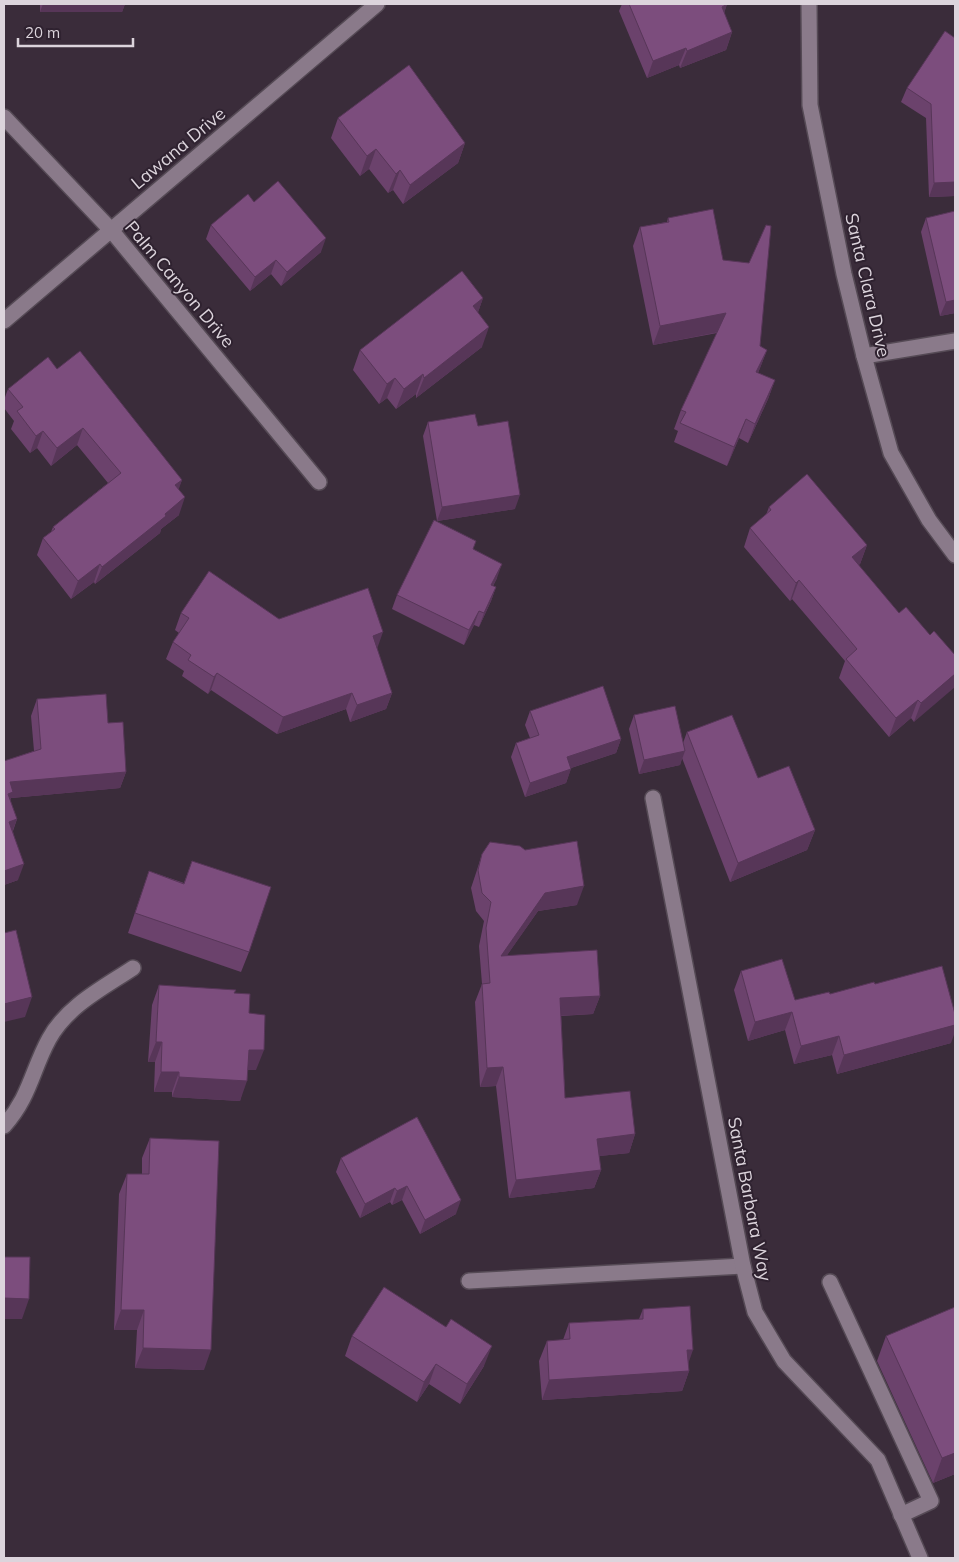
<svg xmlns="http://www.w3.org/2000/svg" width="959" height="1562" viewBox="0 0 959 1562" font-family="Mulish,sans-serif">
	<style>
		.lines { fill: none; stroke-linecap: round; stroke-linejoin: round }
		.service-casing { stroke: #554a55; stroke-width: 18 }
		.minor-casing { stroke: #554a55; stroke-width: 18 }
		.tertiary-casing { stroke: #554a55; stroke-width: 18 }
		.service { stroke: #8a7a8a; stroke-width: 15 }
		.minor { stroke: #8a7a8a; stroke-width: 15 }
		.tertiary { stroke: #8a7a8a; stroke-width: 15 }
		.wall { fill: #6b426c }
		.shaded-wall { fill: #573658 }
		.building { fill: #7c4d7d; stroke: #573658 }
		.labels { text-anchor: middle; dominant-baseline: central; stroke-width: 4; stroke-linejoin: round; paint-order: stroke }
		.street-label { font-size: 18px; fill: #dcd4dc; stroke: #2f2230 }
	</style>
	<rect width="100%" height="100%" fill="#3a2c3a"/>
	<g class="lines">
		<g class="service-casing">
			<path id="service" d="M 4,1126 C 30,1097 32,1070 49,1039 C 67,1006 103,988 133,968
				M 469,1281 L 743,1266
				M 830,1282 L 931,1501 L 901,1515"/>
		</g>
		<g class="minor-casing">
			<path id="minor" d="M 4,117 L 111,230 L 319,482
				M 4,321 L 377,4
				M 864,356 L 955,341
				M 653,798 L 743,1266 L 755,1312 L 784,1361 L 878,1460 L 920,1558"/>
		</g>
		<g class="tertiary-casing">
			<path id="tertiary" d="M 809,4 L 810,105 L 844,274 L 864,356 L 891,453 L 929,520 L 955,555"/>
		</g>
		<use href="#service" class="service"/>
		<use href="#minor" class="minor"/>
		<use href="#tertiary" class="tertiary"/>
	</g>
	<path class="wall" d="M 40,4 L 127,4 L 125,4 L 122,12 L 40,12 Z
		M 622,4 L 727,4 L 724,13 L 732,32 L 726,50 L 680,68 L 679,65 L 647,78 L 619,11 Z
		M 955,38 L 955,196 L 929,197 L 926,118 L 901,102 L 907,88 Z
		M 338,118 L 465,143 L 458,163 L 403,204 L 393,190 L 388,193 L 369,169 L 360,176 L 331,138 Z
		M 254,202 L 321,252 L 281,286 L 271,274 L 250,291 L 206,239 L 211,225 Z
		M 955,211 L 955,313 L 940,316 L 921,232 L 926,218 Z
		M 668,218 L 723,260 L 760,346 L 767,350 L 758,373 L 775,380 L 768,399 L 748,443 L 739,438 L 727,466 L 674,442 L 678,431 L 674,429 L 681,410 L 717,333 L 653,345 L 633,246 L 640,227 L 667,222 Z
		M 483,298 L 478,312 L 482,347 L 416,398 L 416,394 L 396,409 L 387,398 L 379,404 L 353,370 L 360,350 Z
		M 57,369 L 182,480 L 178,489 L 179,515 L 161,529 L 160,533 L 95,584 L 94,582 L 71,599 L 37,555 L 43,538 L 51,532 L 53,527 L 108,483 L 77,445 L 51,466 L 37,448 L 30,453 L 11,429 L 14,421 L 4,408 L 4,400 L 8,389 Z
		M 428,422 L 478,426 L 515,509 L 437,521 L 423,436 Z
		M 769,507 L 867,545 L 860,564 L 858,565 L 899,613 L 930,635 L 955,655 L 914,722 L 911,718 L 889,737 L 839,678 L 845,661 L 792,599 L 790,601 L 744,547 L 750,528 L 766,515 Z
		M 476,541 L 473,549 L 497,578 L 493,586 L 496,587 L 491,601 L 479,627 L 474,625 L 464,645 L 392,609 L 397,595 Z
		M 181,613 L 279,619 L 377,649 L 392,693 L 386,709 L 350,722 L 346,709 L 277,734 L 211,690 L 208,694 L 182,676 L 184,671 L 166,659 L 173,642 L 179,633 L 175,630 Z
		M 37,699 L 108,723 L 126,772 L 120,788 L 11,798 L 10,800 L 17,819 L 13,831 L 18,880 L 4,885 L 4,761 L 34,751 L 31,716 Z
		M 530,711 L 621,739 L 616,753 L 571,768 L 566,783 L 525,797 L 511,757 L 516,743 L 530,738 L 525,725 Z
		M 634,715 L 683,743 L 687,732 L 758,778 L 815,830 L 807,850 L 730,882 L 682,758 L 680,765 L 639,774 L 629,729 Z
		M 482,854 L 577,905 L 538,911 L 507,955 L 600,996 L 593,1014 L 561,1016 L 565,1098 L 635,1134 L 629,1153 L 599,1156 L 601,1170 L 594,1188 L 509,1198 L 496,1086 L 480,1087 L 475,1002 L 482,984 L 479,946 L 484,921 L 476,911 L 471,888 L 476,873 Z
		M 192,861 L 249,952 L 241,972 L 128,933 L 149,871 L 184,883 Z
		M 741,971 L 795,1000 L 830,994 L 875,984 L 951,1043 L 837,1074 L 832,1055 L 794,1064 L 785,1030 L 748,1041 L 734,990 Z
		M 159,985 L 234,993 L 249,1013 L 256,1070 L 248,1070 L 240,1101 L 172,1097 L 172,1092 L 154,1092 L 155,1062 L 148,1062 L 152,1005 Z
		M 417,1117 L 456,1214 L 420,1234 L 402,1200 L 392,1205 L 390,1202 L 360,1218 L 336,1172 L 341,1158 Z
		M 150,1138 L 204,1370 L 135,1368 L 137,1330 L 114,1330 L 119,1194 L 127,1174 L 142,1174 L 142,1158 Z
		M 643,1309 L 688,1364 L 689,1371 L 682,1391 L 542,1400 L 539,1361 L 547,1341 L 563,1340 L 569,1323 L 639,1319 Z
		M 352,1336 L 484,1366 L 460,1404 L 429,1384 L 417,1402 L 345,1356 Z
		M 886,1336 L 955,1474 L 933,1483 L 877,1361 Z"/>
	<path class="shaded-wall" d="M 43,4 L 127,4 L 125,4 L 122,12 L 40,12 Z
		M 727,4 L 721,22 L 722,7 Z
		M 732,32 L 726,50 L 680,68 L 687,51 Z
		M 686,48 L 679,65 L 647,78 L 653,61 Z
		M 465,143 L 458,163 L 403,204 L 410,185 Z
		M 376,149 L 369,169 L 360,176 L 367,156 Z
		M 400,170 L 393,190 L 388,193 L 396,174 Z
		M 955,182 L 955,196 L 929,197 L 934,183 Z
		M 326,238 L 321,252 L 281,286 L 287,272 Z
		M 276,260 L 271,274 L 250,291 L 255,277 Z
		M 483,298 L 476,318 L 473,306 Z
		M 955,300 L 955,313 L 940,316 L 946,302 Z
		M 726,313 L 719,332 L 653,345 L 660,326 Z
		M 489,327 L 482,347 L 416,398 L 424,378 Z
		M 767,350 L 760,368 L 750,391 L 756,372 Z
		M 423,374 L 416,394 L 396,409 L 404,389 Z
		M 395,378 L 387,398 L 379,404 L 387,384 Z
		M 775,380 L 768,399 L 748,443 L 755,424 Z
		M 746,419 L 739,438 L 727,466 L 734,447 Z
		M 83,428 L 77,445 L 51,466 L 57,448 Z
		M 43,431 L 37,448 L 30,453 L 36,436 Z
		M 182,480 L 176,497 L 175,485 Z
		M 520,495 L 515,509 L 437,521 L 442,507 Z
		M 185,497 L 179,515 L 161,529 L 160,533 L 95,584 L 102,567 Z
		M 867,545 L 860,564 L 845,576 L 852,557 Z
		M 100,564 L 94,582 L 71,599 L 78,581 Z
		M 502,564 L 497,578 L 486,599 L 491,585 Z
		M 799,580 L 792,599 L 790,601 L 796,583 Z
		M 496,587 L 491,601 L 479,627 L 484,613 Z
		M 479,611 L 474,625 L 464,645 L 469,630 Z
		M 383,632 L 377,649 L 373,636 Z
		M 217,673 L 211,690 L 208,694 L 214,677 Z
		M 955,674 L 955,687 L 914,722 L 921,703 Z
		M 352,693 L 346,709 L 277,734 L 283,717 Z
		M 392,693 L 386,709 L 350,722 L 357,705 Z
		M 918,700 L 911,718 L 889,737 L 896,718 Z
		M 621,739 L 616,753 L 562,771 L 567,757 Z
		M 685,751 L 680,765 L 639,774 L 644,760 Z
		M 571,769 L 566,783 L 525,797 L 530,783 Z
		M 126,772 L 120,788 L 11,798 L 7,809 L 10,782 Z
		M 17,819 L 11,835 L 9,822 Z
		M 815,830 L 807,850 L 730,882 L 738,863 Z
		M 24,864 L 18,880 L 4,885 L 4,871 Z
		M 584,886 L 577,905 L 538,911 L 494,974 L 501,956 L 545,893 Z
		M 600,996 L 593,1014 L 554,1016 L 560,998 Z
		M 32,997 L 25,1017 L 4,1022 L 4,1004 Z
		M 792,1012 L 785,1030 L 748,1041 L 755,1022 Z
		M 955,1025 L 955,1032 L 951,1043 L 837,1074 L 844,1055 Z
		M 839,1036 L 832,1055 L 794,1064 L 801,1046 Z
		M 156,1042 L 162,1042 L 155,1062 L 148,1062 Z
		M 249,1050 L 264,1050 L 256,1070 L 241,1070 Z
		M 503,1067 L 496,1086 L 480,1087 L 487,1068 Z
		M 161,1072 L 179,1072 L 172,1092 L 154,1092 Z
		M 179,1077 L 247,1081 L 240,1101 L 172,1097 Z
		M 635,1134 L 629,1153 L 590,1157 L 597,1139 Z
		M 601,1170 L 594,1188 L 509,1198 L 516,1180 Z
		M 407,1186 L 402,1200 L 392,1205 L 397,1191 Z
		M 395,1188 L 390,1202 L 360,1218 L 365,1204 Z
		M 461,1200 L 456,1214 L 420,1234 L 425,1220 Z
		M 4,1298 L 29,1299 L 22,1319 L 4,1319 Z
		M 121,1310 L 144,1310 L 137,1330 L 114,1330 Z
		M 492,1346 L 484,1366 L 460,1404 L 467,1384 Z
		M 143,1348 L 211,1350 L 204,1370 L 135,1368 Z
		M 687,1350 L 693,1350 L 686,1370 Z
		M 436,1364 L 429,1384 L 417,1402 L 424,1382 Z
		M 689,1371 L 682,1391 L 542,1400 L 549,1380 Z
		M 955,1453 L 955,1474 L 933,1483 L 942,1458 Z"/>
	<path class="building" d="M 629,4 L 727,4 L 722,7 L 732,32 L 687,51 L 686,48 L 653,61 Z
		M 945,31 L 955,38 L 955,182 L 934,183 L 931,104 L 907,88 Z
		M 409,65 L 465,143 L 410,185 L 400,170 L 396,174 L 376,149 L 367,156 L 338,118 Z
		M 278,181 L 326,238 L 287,272 L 276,260 L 255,277 L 211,225 L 248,194 L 254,202 Z
		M 713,209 L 723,260 L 749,263 L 766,225 L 771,226 L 760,346 L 767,350 L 756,372 L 775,380 L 755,424 L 746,419 L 734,447 L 680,423 L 686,412 L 681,410 L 726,313 L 660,326 L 640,227 L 669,222 L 668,218 Z
		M 955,211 L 955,300 L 946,302 L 926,218 Z
		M 462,271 L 483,298 L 473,306 L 489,327 L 424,378 L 423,374 L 404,389 L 395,378 L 387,384 L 360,350 Z
		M 80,351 L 182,480 L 175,485 L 185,497 L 165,514 L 166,516 L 102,567 L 100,564 L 78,581 L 43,538 L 55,529 L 53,527 L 121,473 L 83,428 L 57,448 L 43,431 L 36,436 L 17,411 L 23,407 L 8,389 L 48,357 L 57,369 Z
		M 475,414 L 478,426 L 508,421 L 520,495 L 442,507 L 428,422 Z
		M 807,474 L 867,545 L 852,557 L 899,613 L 906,607 L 930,635 L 934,631 L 955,655 L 955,674 L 921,703 L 918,700 L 896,718 L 846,659 L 857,649 L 799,580 L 796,583 L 750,528 L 771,510 L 769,507 Z
		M 434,520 L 476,541 L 473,549 L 502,564 L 491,585 L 496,587 L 484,613 L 479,611 L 469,630 L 397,595 Z
		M 209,571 L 279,619 L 368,588 L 383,632 L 373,636 L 392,693 L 357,705 L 352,693 L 283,717 L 217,673 L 214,677 L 188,660 L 191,655 L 173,642 L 189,618 L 181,613 Z
		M 603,686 L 621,739 L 567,757 L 571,769 L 530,783 L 516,743 L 539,735 L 530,711 Z
		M 106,694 L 108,723 L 123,722 L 126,772 L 10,782 L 13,792 L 8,794 L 17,819 L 9,822 L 24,864 L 4,871 L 4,761 L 41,749 L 37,699 Z
		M 675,706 L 685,751 L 644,760 L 634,715 Z
		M 732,715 L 758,778 L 789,766 L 815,830 L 738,863 L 687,732 Z
		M 577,841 L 584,886 L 545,893 L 501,956 L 597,950 L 600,996 L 560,998 L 565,1098 L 630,1091 L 635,1134 L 597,1139 L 601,1170 L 516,1180 L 503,1067 L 487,1068 L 482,984 L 490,983 L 486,928 L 491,902 L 482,893 L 478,870 L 482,854 L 490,842 L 520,846 L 525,850 Z
		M 192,861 L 271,887 L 249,952 L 135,913 L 149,871 L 184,884 Z
		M 16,930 L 32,997 L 4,1004 L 4,933 Z
		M 782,959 L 795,1000 L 829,992 L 830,994 L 874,982 L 875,984 L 942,966 L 955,1014 L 955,1025 L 844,1055 L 839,1036 L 801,1046 L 792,1012 L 755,1022 L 741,971 Z
		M 159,985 L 236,990 L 234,993 L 250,994 L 249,1013 L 265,1015 L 264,1050 L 249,1050 L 247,1081 L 179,1077 L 179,1072 L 161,1072 L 162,1042 L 156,1042 Z
		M 417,1117 L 461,1200 L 425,1220 L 407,1186 L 397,1191 L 395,1188 L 365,1204 L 341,1158 Z
		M 150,1138 L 219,1141 L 211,1350 L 143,1348 L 144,1310 L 121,1310 L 127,1174 L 149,1174 Z
		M 4,1257 L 30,1257 L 29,1299 L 4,1298 Z
		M 384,1287 L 446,1327 L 451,1319 L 492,1346 L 467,1384 L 436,1364 L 424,1382 L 352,1336 Z
		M 690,1306 L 693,1350 L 687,1350 L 689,1371 L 549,1380 L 547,1341 L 570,1339 L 569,1323 L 643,1319 L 643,1309 Z
		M 955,1307 L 955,1453 L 942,1458 L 886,1336 Z"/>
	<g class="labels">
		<g class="street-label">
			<text transform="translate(178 148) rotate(-40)">Lawana Drive</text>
			<text transform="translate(180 284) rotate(50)">Palm Canyon Drive</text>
			<text transform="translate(868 285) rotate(77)">Santa Clara Drive</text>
			<text transform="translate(750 1199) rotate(79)">Santa Barbara Way</text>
		</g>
	</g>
	<rect width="959" height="1562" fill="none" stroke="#dcd4dc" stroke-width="10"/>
	<path d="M18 38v8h115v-8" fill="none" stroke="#dcd4dc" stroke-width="2.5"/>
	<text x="25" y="38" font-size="15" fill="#dcd4dc" stroke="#2f2230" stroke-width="4" paint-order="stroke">20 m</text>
</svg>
